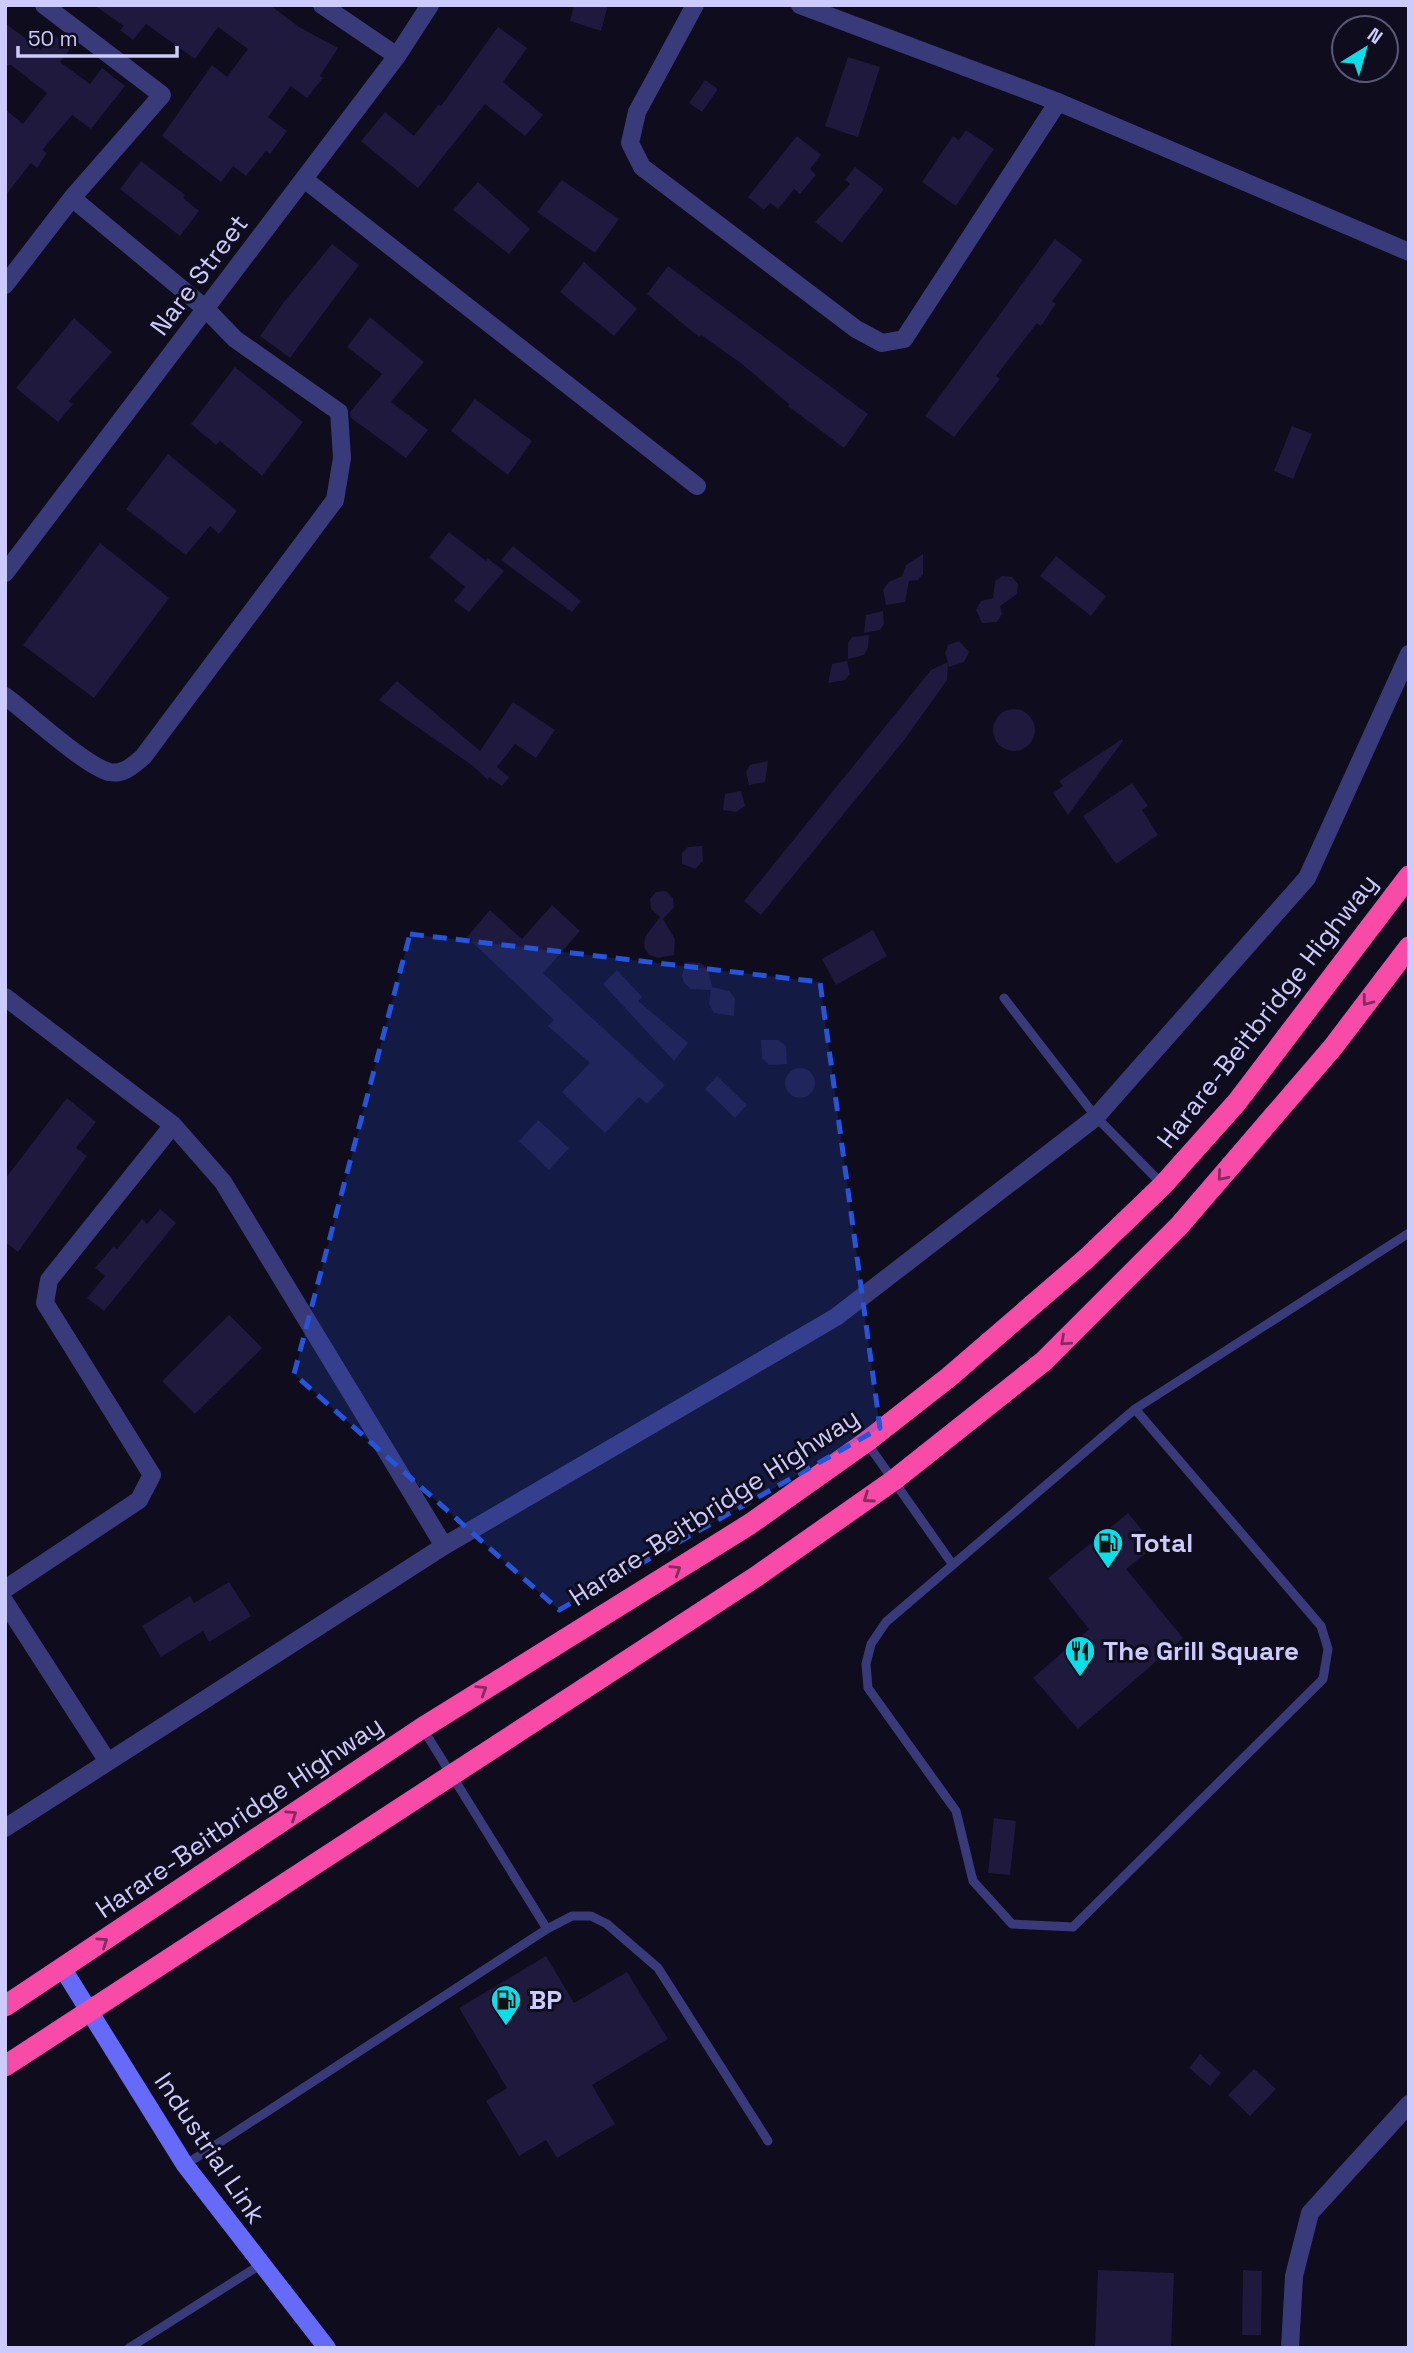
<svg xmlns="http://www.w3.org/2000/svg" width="1414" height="2353" viewBox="0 0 1414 2353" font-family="'Space Grotesk',sans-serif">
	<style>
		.building { fill: #1e193d }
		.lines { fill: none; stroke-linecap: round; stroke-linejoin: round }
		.lane { stroke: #393a7a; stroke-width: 9 }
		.street { stroke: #393a7a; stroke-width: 18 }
		.secondary { stroke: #666af8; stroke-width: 18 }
		.highway { stroke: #f74ba7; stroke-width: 21 }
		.oneway { stroke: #822c62 }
		.marked { fill: #2654da; fill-opacity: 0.2; stroke: #2654da; stroke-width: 5; stroke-dasharray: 14 9; stroke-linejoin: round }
		.labels { text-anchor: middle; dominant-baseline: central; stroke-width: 6; stroke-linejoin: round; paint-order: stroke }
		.street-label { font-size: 26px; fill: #cdcafd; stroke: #0e0c1d }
		.poi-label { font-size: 26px; font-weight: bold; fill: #cdcafd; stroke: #0e0c1d; text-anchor: start }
	</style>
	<rect width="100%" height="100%" fill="#0e0c1d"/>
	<path class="building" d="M 94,5 L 270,5 L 299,27 L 338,48 L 320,76 L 323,78 L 307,98 L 291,86 L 268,117 L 287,131 L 270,154 L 266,151 L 246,176 L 233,166 L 221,182 L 162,136 L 212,65 L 227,77 L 248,49 L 218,27 L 195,59 L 146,24 L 133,40 L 120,30 L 124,26 Z
		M 574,5 L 608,5 L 601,31 L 570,21 Z
		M 5,23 L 41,50 L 53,34 L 71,48 L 60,62 L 90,84 L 102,68 L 125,86 L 91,129 L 72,115 L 42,150 L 47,153 L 37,168 L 31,163 L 5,196 L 5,109 L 23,124 L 47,93 L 11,65 L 5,65 Z
		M 498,27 L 527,48 L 503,82 L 543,115 L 525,136 L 485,104 L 418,188 L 361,141 L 385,112 L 414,136 L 439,104 L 441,106 Z
		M 848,57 L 880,67 L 858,137 L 825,126 Z
		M 705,80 L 718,89 L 702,112 L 689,103 Z
		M 966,130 L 994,149 L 956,206 L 922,182 L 953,136 L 959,140 Z
		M 797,136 L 821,155 L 810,169 L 816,175 L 800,194 L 794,189 L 778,209 L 770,203 L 764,210 L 748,197 Z
		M 141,161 L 185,195 L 183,198 L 199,211 L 180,236 L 120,189 Z
		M 855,167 L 884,189 L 842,243 L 815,222 L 850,184 L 845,180 Z
		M 562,180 L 619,219 L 595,253 L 537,212 Z
		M 478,182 L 530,229 L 509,254 L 453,210 Z
		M 1055,239 L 1083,260 L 1052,301 L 1056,304 L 1041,326 L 1037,323 L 996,376 L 1000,379 L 954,437 L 925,416 Z
		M 332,244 L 359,265 L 290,358 L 260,336 L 284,302 Z
		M 584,262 L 637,309 L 614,336 L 560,292 Z
		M 668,266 L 868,414 L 844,448 L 788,406 L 789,404 L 742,364 L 701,335 L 699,337 L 647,294 Z
		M 370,317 L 424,362 L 391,402 L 428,430 L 406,458 L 351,418 L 350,412 L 382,374 L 347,347 Z
		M 74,318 L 112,352 L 69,401 L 73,404 L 58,422 L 16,388 Z
		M 235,367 L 303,422 L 262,476 L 220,441 L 216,445 L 191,424 Z
		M 475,399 L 532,441 L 508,475 L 451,431 Z
		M 1292,426 L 1312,434 L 1293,479 L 1274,471 Z
		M 168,454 L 237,511 L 219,534 L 210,526 L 186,555 L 126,509 Z
		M 449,532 L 486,561 L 487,558 L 504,571 L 469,612 L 454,601 L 465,587 L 429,557 Z
		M 100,543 L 169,598 L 94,698 L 23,645 Z
		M 513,546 L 581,601 L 572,612 L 501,560 Z
		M 923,554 L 923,574 L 918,580 L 909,581 L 905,602 L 886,605 L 883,590 L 889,582 L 902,576 L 906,565 Z
		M 1056,556 L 1106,596 L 1091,616 L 1040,576 Z
		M 1002,576 L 1012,577 L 1018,584 L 1017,594 L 1000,606 L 1002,614 L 997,622 L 982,623 L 976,610 L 981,601 L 993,598 L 995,581 Z
		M 883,611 L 884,624 L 880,630 L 864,633 L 866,615 Z
		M 869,635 L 868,648 L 864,655 L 848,659 L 848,643 L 852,637 Z
		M 959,641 L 969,652 L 964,662 L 949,667 L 948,663 L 947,680 L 905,739 L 761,915 L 744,901 L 931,670 L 948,662 L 945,653 L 948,645 Z
		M 847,661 L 850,674 L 845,680 L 828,683 L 832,664 Z
		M 397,681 L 480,751 L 513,702 L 555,730 L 536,758 L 515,744 L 497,767 L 509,777 L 502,786 L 489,777 L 488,780 L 473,766 L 379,700 Z
		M993 730a21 21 0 1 1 42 0a21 21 0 1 1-42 0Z
		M 1122,739 L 1123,741 L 1068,815 L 1053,793 L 1063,786 L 1059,781 Z
		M 768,761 L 765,782 L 749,785 L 746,772 L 750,765 Z
		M 1132,783 L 1148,806 L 1142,810 L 1158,835 L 1116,864 L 1083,816 Z
		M 741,791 L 745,806 L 736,812 L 723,810 L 725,794 Z
		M 702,846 L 703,861 L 695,869 L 682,864 L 682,853 L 688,847 Z
		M 666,891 L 673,898 L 674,907 L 663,919 L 675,939 L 674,955 L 658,958 L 649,955 L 644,947 L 645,937 L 660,917 L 651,909 L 650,899 L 656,892 Z
		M 552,905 L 580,931 L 543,973 L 665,1085 L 647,1104 L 639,1097 L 605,1133 L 562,1092 L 590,1063 L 548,1026 L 554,1020 L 467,937 L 490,910 L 522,939 Z
		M 873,930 L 887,956 L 836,985 L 822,959 Z
		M 687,962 L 701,963 L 708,969 L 712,987 L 729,991 L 735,999 L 734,1016 L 714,1013 L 709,1004 L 711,990 L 691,989 L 684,983 L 682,975 Z
		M 617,970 L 642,997 L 638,1001 L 688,1043 L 674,1061 L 603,984 Z
		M 761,1040 L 778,1040 L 786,1046 L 787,1064 L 769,1065 L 762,1058 Z
		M785 1083a15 15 0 1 1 30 0a15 15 0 1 1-30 0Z
		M 717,1076 L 747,1105 L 735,1118 L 705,1089 Z
		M 67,1098 L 96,1122 L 76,1148 L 87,1156 L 18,1252 L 5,1242 L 5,1179 Z
		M 538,1120 L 569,1148 L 549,1170 L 519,1141 Z
		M 160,1209 L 176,1223 L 104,1311 L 87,1298 L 105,1276 L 95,1268 L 114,1246 L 117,1249 L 142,1219 L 147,1224 Z
		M 229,1315 L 262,1348 L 195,1414 L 162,1381 Z
		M 1128,1513 L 1155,1546 L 1126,1569 L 1183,1638 L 1078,1729 L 1033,1678 L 1089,1629 L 1048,1578 Z
		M 229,1582 L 251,1616 L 209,1642 L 203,1631 L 161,1657 L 142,1626 L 190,1596 L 194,1603 Z
		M 994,1818 L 1016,1821 L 1010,1875 L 988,1873 Z
		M 546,1956 L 574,2003 L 627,1972 L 668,2039 L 592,2085 L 615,2124 L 557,2158 L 546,2140 L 519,2156 L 486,2101 L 507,2088 L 459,2008 Z
		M 1200,2054 L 1221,2073 L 1210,2086 L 1189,2068 Z
		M 1254,2069 L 1276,2089 L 1250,2116 L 1228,2095 Z
		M 1098,2270 L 1174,2273 L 1171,2348 L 1095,2348 Z
		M 1243,2270 L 1262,2271 L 1261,2335 L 1242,2335 Z"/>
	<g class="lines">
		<path class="lane" d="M 1004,998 L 1096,1117 L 1163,1185
			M 1135,1409 L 1321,1626 L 1328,1649 L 1323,1679 L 1073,1927 L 1012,1924 L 973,1881 L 956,1811 L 868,1688 L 866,1664 L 871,1644 L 886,1622 L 1135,1409 L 1409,1233
			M 867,1443 L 953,1565
			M 547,1929 L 572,1916 L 591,1916 L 607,1924 L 658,1968 L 768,2141
			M 185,2165 L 547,1929 L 423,1729
			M 129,2348 L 260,2265"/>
		<path class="street" d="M 322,5 L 397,56
			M 695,5 L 637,112 L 630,143 L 642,167 L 856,329 L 882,343 L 904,339 L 1058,102
			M 800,5 L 1058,102 L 1409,252
			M 304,179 L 697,486
			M 5,285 L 72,198 L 162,95 L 44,5
			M 5,573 L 397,56 L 430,5
			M 5,696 C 28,713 84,765 109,772 C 124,775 133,765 143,757 L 335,500 L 342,458 L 339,412 L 235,339 L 206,309 L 72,198
			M 5,997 L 173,1125 L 223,1182 L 444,1546 L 5,1828
			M 444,1546 L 836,1317 L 1096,1117 L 1307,878 L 1409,654
			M 5,1589 L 139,1500 L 152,1475 L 45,1303 L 49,1280 L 173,1125
			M 5,1602 L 108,1762
			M 1290,2348 L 1294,2276 L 1310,2213 L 1409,2104"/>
		<path class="secondary" d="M 63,1969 L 185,2165 L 327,2348"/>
		<path class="highway" d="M 5,2006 L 422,1728 L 750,1524 L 866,1442 L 949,1377 L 1087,1258 L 1163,1185 L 1237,1102 L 1409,876
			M 5,2066 L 757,1576 L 894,1480 L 1044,1361 L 1179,1226 L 1333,1047 L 1409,947"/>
	</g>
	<defs><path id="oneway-chevron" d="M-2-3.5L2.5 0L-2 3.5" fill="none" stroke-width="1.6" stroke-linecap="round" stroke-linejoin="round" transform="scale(1.75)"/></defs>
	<g class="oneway">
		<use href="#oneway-chevron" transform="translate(1367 1001) rotate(127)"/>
		<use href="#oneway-chevron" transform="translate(1222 1176) rotate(131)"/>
		<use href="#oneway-chevron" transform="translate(1065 1341) rotate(138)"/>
		<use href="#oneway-chevron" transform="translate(868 1498) rotate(145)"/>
		<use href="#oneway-chevron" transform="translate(676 1570) rotate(-32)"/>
		<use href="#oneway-chevron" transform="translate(482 1690) rotate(-32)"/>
		<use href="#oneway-chevron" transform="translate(292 1815) rotate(-34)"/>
		<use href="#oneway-chevron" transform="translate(103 1942) rotate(-34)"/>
	</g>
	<path class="marked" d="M 410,934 L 820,982 L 880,1428 L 559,1610 L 294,1374 Z"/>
	<defs>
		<g id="fuel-pin" transform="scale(1.575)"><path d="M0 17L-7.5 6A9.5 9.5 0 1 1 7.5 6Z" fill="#0adfe9" stroke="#0e0c1d"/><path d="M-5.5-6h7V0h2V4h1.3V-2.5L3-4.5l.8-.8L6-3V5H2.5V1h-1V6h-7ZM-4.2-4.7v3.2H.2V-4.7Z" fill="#111"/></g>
		<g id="restaurant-pin" transform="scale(1.575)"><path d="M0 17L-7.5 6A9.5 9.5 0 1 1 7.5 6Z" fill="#0adfe9" stroke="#0e0c1d"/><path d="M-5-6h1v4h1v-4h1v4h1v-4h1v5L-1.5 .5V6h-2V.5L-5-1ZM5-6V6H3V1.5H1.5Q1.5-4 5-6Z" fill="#111"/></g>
	</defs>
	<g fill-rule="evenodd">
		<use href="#fuel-pin" x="1108" y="1543"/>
		<use href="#restaurant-pin" x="1080" y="1651"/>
		<use href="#fuel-pin" x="506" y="2000"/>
	</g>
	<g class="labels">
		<g class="street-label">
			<text transform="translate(199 275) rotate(-53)">Nare Street</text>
			<text transform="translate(1267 1011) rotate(-52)">Harare-Beitbridge Highway</text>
			<text transform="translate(714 1507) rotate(-33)">Harare-Beitbridge Highway</text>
			<text transform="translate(239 1817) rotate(-34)">Harare-Beitbridge Highway</text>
			<text transform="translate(210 2148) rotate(56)">Industrial Link</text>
		</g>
		<g class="poi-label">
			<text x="1131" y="1543">Total</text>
			<text x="1103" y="1651">The Grill Square</text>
			<text x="529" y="2000">BP</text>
		</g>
	</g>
	<rect width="1414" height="2353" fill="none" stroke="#cdcafd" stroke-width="14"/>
	<g transform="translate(1365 49) rotate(37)"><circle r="33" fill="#0e0c1d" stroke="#5a5877" stroke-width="2"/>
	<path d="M0-5L12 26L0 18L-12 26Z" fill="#0adfe9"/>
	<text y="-10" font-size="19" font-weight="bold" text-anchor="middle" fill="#cdcafd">N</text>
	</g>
	<path d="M18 46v10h159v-10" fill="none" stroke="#cdcafd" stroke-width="3.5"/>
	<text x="28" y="46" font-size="21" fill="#cdcafd" stroke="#0e0c1d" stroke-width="5" paint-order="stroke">50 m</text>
</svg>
